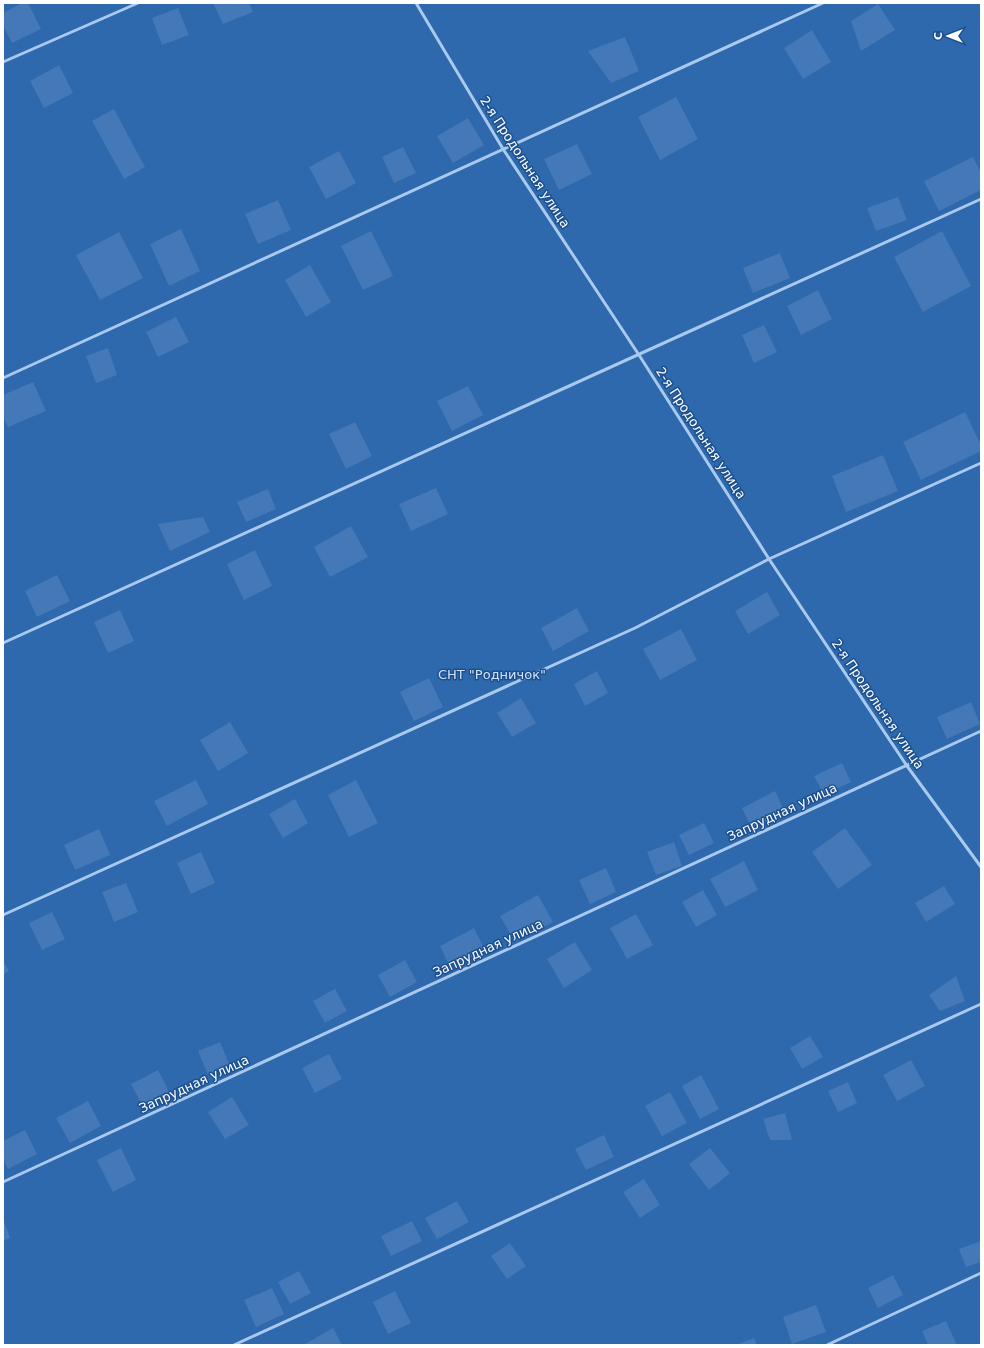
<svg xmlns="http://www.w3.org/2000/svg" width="984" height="1348" viewBox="0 0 984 1348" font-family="'DejaVu Sans',sans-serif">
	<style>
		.green { fill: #2e69ad }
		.building { fill: #4478b7 }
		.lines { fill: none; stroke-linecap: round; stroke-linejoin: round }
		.lane { stroke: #a9c9ee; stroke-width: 3 }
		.labels { text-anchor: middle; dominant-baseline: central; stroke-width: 3; stroke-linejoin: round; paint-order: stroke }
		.street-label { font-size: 13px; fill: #fff; stroke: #1b4f8f }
		.park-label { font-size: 13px; fill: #cfe3fa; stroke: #1b4f8f }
	</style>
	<rect width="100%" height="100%" fill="#1b4f8f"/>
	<path class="green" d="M 3,3 L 981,3 L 981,1345 L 3,1345 Z"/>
	<path class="building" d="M 22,3 L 28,3 L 41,29 L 12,43 L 3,25 L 3,13 Z
		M 213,3 L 249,3 L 253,12 L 223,24 Z
		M 878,4 L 895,30 L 861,51 L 851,21 Z
		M 178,8 L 189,35 L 162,45 L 152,18 Z
		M 812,30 L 831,62 L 803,79 L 784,48 Z
		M 625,37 L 639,71 L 611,83 L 588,51 Z
		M 59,65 L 73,93 L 44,108 L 30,81 Z
		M 676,97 L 698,139 L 660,160 L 638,117 Z
		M 114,109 L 145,167 L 124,179 L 92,121 Z
		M 468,118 L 484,145 L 453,163 L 437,136 Z
		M 577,144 L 592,174 L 559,190 L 544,159 Z
		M 403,147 L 416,173 L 394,183 L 382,157 Z
		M 339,151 L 356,183 L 326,199 L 309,167 Z
		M 973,157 L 981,173 L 981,190 L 939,211 L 924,181 Z
		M 898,197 L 907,220 L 876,231 L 867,208 Z
		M 278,200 L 291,230 L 258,244 L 245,214 Z
		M 181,229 L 200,271 L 169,286 L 150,244 Z
		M 371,231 L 393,276 L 363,290 L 341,246 Z
		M 942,231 L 971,286 L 923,312 L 894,257 Z
		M 119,232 L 143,278 L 100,300 L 76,255 Z
		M 780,253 L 790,278 L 753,293 L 743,268 Z
		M 310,265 L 331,302 L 306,317 L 285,280 Z
		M 818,290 L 832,319 L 801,335 L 787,306 Z
		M 176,317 L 189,342 L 158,357 L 146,332 Z
		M 764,325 L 777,352 L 754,363 L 742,335 Z
		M 108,348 L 117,375 L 96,383 L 86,356 Z
		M 33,382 L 46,411 L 8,427 L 3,417 L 3,395 Z
		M 468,386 L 483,415 L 452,431 L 437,401 Z
		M 965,412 L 981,445 L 981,451 L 921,480 L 903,442 Z
		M 355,422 L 372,456 L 346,469 L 329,434 Z
		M 883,455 L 898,491 L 846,512 L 832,476 Z
		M 436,488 L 448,514 L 411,531 L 399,504 Z
		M 268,489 L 276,509 L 246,522 L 237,502 Z
		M 203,517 L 210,532 L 170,551 L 158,524 Z
		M 351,526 L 368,557 L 330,577 L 314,547 Z
		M 255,550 L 272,586 L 244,600 L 227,564 Z
		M 57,575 L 70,601 L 37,617 L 25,591 Z
		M 767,592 L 780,615 L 748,634 L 735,611 Z
		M 577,608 L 589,631 L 553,651 L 541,628 Z
		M 120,610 L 134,641 L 108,653 L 94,622 Z
		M 681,629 L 697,660 L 660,680 L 643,649 Z
		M 597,671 L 608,693 L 585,706 L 574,684 Z
		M 429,678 L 443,707 L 414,721 L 400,692 Z
		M 521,698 L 536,723 L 512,737 L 497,713 Z
		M 971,702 L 980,724 L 947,739 L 937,717 Z
		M 230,722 L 248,753 L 218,771 L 200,740 Z
		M 842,763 L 851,782 L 824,795 L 814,776 Z
		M 196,780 L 208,804 L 167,826 L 154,801 Z
		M 356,780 L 378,823 L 349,837 L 328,795 Z
		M 775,791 L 785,813 L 752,829 L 742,808 Z
		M 295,799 L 308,823 L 283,838 L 269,814 Z
		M 704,823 L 714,843 L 689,855 L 679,835 Z
		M 845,828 L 872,865 L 838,889 L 812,852 Z
		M 99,829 L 110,855 L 75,870 L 64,845 Z
		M 674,842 L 682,866 L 656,875 L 647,852 Z
		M 201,852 L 215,883 L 191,894 L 177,863 Z
		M 744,861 L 758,890 L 725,907 L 710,879 Z
		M 606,868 L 616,892 L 590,904 L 579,880 Z
		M 126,883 L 138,912 L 114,922 L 102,892 Z
		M 944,886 L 955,904 L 926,922 L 915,903 Z
		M 703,890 L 717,915 L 696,927 L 682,902 Z
		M 538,895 L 553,922 L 515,942 L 500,916 Z
		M 52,912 L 65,939 L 42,950 L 29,923 Z
		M 636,914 L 653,945 L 627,959 L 610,928 Z
		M 474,928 L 485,950 L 450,967 L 440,946 Z
		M 575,942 L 592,970 L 564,988 L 547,959 Z
		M 405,960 L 417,982 L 390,997 L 378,975 Z
		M 3,961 L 9,971 L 3,975 Z
		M 956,976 L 965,1001 L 940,1011 L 929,995 Z
		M 335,989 L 347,1011 L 325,1023 L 313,1001 Z
		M 810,1036 L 823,1057 L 802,1069 L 790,1048 Z
		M 220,1042 L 230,1066 L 208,1075 L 198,1051 Z
		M 329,1054 L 342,1079 L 315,1093 L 302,1068 Z
		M 911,1060 L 925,1086 L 897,1101 L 883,1075 Z
		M 158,1070 L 170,1094 L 143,1107 L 131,1084 Z
		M 701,1075 L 719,1109 L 700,1119 L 682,1086 Z
		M 848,1082 L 857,1103 L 838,1112 L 828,1091 Z
		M 670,1092 L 687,1123 L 662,1136 L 645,1106 Z
		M 232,1097 L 249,1125 L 225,1139 L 208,1112 Z
		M 88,1101 L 101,1126 L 70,1143 L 56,1118 Z
		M 785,1113 L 792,1140 L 770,1140 L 763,1119 Z
		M 25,1130 L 37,1154 L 8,1169 L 3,1159 L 3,1141 Z
		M 604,1135 L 614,1157 L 586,1170 L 575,1149 Z
		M 121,1148 L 136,1180 L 113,1192 L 97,1160 Z
		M 710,1148 L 730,1173 L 709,1190 L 689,1164 Z
		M 644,1179 L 660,1205 L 640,1218 L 623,1192 Z
		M 457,1201 L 469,1222 L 437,1239 L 425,1218 Z
		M 3,1218 L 10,1238 L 3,1241 Z
		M 412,1221 L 422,1241 L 391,1256 L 381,1236 Z
		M 981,1241 L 981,1262 L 966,1267 L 959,1249 Z
		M 510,1243 L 526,1266 L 507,1279 L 491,1256 Z
		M 299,1271 L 311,1293 L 290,1304 L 278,1282 Z
		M 893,1275 L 903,1295 L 878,1308 L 868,1288 Z
		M 272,1288 L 284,1314 L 256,1327 L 244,1300 Z
		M 395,1291 L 411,1323 L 388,1334 L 373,1302 Z
		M 816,1305 L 826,1332 L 792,1344 L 783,1317 Z
		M 946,1321 L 957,1345 L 928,1345 L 922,1331 Z
		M 333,1328 L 342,1345 L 306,1345 L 305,1344 Z
		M 754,1338 L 757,1345 L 736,1345 Z"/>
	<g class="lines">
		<path class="lane" d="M 416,3 L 503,149 L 639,355 L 769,559 L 907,766 L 981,867
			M 3,62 L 138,3
			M 3,378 L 823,3
			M 3,643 L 981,199
			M 3,915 L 635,628 L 769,559 L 981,463
			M 3,1182 L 981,731
			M 234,1345 L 981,1004
			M 827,1345 L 981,1273"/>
	</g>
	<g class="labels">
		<g class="street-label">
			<text transform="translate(525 162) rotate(57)">2-я Продольная улица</text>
			<text transform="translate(701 433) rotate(57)">2-я Продольная улица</text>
			<text transform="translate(878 704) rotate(56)">2-я Продольная улица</text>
			<text transform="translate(782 812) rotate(-25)">Запрудная улица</text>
			<text transform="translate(488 948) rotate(-25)">Запрудная улица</text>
			<text transform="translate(194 1084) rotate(-25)">Запрудная улица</text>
		</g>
		<g class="park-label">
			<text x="492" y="674">СНТ "Родничок"</text>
		</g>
	</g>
	<rect width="984" height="1348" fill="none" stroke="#ffffff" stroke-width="8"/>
	<g transform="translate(948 36) rotate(270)" stroke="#1b4f8f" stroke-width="3" paint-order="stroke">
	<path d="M0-3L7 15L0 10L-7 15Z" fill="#ffffff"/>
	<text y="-6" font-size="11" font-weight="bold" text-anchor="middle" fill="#ffffff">С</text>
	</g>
</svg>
